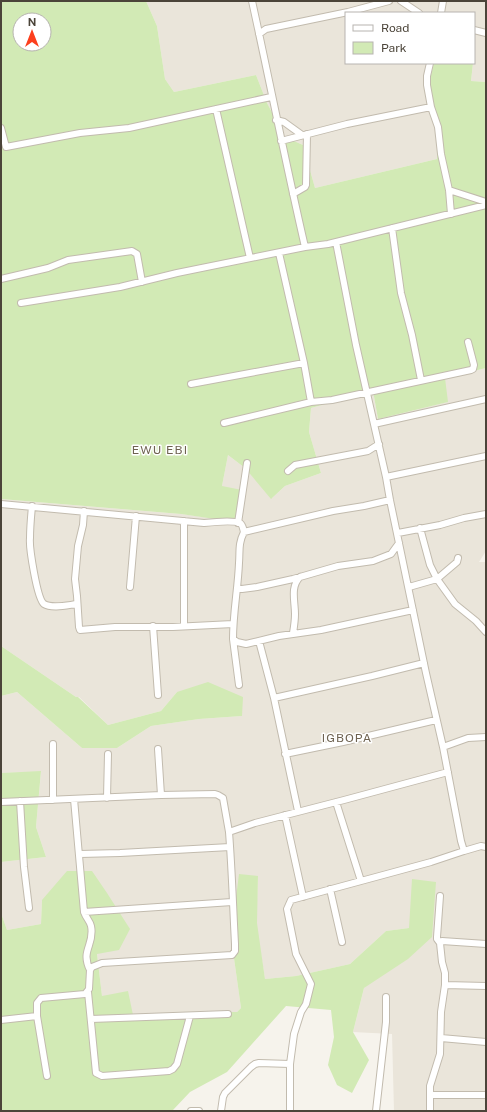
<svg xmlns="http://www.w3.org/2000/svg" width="487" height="1112" viewBox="0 0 487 1112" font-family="'Public Sans',sans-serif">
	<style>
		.residential { fill: #eae5da }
		.green { fill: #d2eab5; fill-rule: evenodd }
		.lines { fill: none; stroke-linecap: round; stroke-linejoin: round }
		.minor-casing { stroke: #c2bbae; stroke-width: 8 }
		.minor { stroke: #fff; stroke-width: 6 }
		.labels { text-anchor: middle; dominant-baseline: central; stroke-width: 3; stroke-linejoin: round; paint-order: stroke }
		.quarter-label { font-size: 12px; letter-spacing: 1px; fill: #6e6250; stroke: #fff }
	</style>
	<rect width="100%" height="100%" fill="#f6f3ec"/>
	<path class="residential" d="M 146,1 L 486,1 L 486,82 L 471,81 L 473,63 L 474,63 L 474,13 L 346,13 L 346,63 L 434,63 L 429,83 L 438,127 L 437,159 L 315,188 L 303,145 L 285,137 L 267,103 L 256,75 L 174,92 L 165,79 L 157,26 Z
		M 486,368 L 486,551 L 479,562 L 486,562 L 486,1111 L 394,1111 L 392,1034 L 353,1032 L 364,988 L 409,928 L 386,931 L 350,964 L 296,976 L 265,979 L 256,923 L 258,876 L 231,937 L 241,1008 L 237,1012 L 202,1012 L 133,1015 L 102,996 L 97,954 L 42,900 L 41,924 L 7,930 L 1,913 L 1,862 L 46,857 L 36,827 L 41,772 L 1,773 L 1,696 L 17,692 L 82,748 L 117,748 L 151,726 L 199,719 L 242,716 L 177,692 L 161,711 L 108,725 L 79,697 L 76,697 L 1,646 L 1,499 L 181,514 L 242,522 L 222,486 L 228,455 L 245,468 L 272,498 L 285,486 L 321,473 L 309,432 L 311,408 L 373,391 L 378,419 L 447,402 L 444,378 Z"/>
	<path class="green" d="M 1,1 L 146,1 L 157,26 L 165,79 L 174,92 L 256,75 L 267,103 L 285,137 L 303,145 L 315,188 L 437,159 L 438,127 L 429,83 L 434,63 L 473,63 L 471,81 L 486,82 L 486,368 L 445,378 L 448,402 L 378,419 L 373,391 L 311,408 L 309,432 L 321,473 L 285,486 L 271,499 L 245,468 L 228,455 L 222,486 L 242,490 L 242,523 L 181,514 L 1,499 ZM 20,20 L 44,20 L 44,44 L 20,44 Z
		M 1,646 L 76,697 L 78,697 L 108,725 L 161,711 L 177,692 L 208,682 L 243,697 L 242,716 L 199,719 L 151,726 L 117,748 L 82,748 L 17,692 L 1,696 Z
		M 41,771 L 36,827 L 46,857 L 1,862 L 1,773 Z
		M 67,871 L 92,871 L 107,893 L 130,929 L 119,950 L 97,954 L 102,996 L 128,991 L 133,1015 L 202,1012 L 237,1012 L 241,1008 L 231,937 L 239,874 L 258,876 L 257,923 L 265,979 L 296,976 L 350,964 L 386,931 L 409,928 L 412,879 L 436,882 L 432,937 L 408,959 L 364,988 L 353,1032 L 369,1060 L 352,1093 L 337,1085 L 328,1065 L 334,1037 L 331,1010 L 286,1006 L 227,1072 L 190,1092 L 173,1110 L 170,1111 L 1,1111 L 1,913 L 7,930 L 41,924 L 42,900 Z"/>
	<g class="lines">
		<g class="minor-casing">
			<path id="minor" d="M 252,1 C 270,83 286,165 305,247
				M 401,1 L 419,13
				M 441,13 L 443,1
				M 474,30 L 486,33
				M 259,34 L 266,29 L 348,12 L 389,1
				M 430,63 L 427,76 L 427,85 L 431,107 L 438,127 L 441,154 L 449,190 L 451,214
				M 216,109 L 250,258
				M 276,120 L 284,122 L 302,135
				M 1,128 L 6,147 L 80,133 L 129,128 L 271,97
				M 281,141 L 347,124 L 431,107
				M 449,190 L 486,202
				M 293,194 L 305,187 L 306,185 L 307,134
				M 392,228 L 401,293 L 412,335 L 421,380
				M 336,242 L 356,345 L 386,477 L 390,500 L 426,673 L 443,747 L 461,841 L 464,851 L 481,846 L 486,847
				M 279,253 L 304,363
				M 1,279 L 48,268 L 68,260 L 132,251 L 137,254 L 142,282
				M 21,303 L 120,287 L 177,273 L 305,247 L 328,244 L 486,205
				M 191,384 L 304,363 L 311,402
				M 224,423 L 311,402 L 332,400 L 471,370 L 473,369 L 474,365 L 468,342
				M 374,424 L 486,399
				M 288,471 L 295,465 L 368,451 L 379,444
				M 386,477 L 486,456
				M 1,504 L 204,523 C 213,522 233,520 240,523 C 243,525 243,529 244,532 L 333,511 L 364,506 L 390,500
				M 32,506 C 31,517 30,527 30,538 C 29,547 37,599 44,604 C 52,609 68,605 77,604
				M 84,511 L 83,525 L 78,546 L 75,579 L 77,596 L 79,627 L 80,630 L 115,627 L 173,627 L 233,624
				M 238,523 L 247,463
				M 420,528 L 430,565 L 437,579 L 455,604 L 476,621 L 486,632
				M 244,532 C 238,544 240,551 239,563 C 238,588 233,613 233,639 L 237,642 L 246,644 L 279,636 L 321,630 L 413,610
				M 398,533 L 440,525 L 464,518 L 486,514
				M 130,587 L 136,516
				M 409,587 L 437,579 L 457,562 L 458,558
				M 237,588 L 242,589 L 257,587 L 293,579 L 338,566 L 373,561 L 391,554 L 399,543
				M 153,626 L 158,695
				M 184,626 L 184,521
				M 293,633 C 294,627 295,620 295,614 C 295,601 290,587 300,577
				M 233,639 L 239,685
				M 259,641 L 274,698 L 298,811
				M 274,698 L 372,676 L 424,663
				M 53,744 L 53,800
				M 443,747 L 468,738 L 486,737
				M 158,749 L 161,795
				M 285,754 L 343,742 L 436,720
				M 107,798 L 108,754
				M 74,799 L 84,912 C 86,918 90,921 91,926 C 95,945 80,950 90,970
				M 20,801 L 24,867 L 29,908
				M 1,802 L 161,795 L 215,794 L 218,795 L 223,798 L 229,832
				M 336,802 L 361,881
				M 285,815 L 303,897
				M 80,854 L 120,853 L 230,847
				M 330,889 L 342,942
				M 84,912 L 232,902
				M 440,943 L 437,939 L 437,937 L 440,896
				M 445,985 L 486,986
				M 88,992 L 96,1073 L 102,1076 L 169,1071 L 173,1069 L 177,1064 L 190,1016
				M 37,1016 L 47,1076
				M 91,1019 L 228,1014
				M 1,1020 L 37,1016 L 37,1003 L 41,998 L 85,994 L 89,989 L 90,970 L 92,967 L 102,963 L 232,955 L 235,951 L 235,944 C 233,907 232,870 229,832 L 255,823 L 344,800 L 448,772
				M 441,1038 L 486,1042
				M 431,1095 L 486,1095
				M 191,1111 L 199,1111
				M 221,1111 L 223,1097 L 225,1093 L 251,1067 L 255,1064 L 259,1063 L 290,1064
				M 290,1111 L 290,1064 L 294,1034 L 301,1012 L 306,1004 L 311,984 L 296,954 L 287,909 L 291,900 L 431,862 L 464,851
				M 376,1111 L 386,1022 L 386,997
				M 430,1111 L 430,1086 L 440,1054 L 441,1012 L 445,985 L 445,973 L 442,962 L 440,943 L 442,941 L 486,944"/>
		</g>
		<use href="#minor" class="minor"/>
	</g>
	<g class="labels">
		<g class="quarter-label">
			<text x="160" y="450">EWU EBI</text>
			<text x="347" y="738">IGBOPA</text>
		</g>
	</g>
	<rect width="487" height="1112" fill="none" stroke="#4b4439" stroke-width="4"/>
	<rect x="345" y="12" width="130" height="52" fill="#ffffff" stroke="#b7b4b0"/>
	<rect x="353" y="25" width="20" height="6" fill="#ffffff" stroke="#b7b4b0"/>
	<text x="381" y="32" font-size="12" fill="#4b4439">Road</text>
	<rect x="353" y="42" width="20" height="12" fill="#d2eab5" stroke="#b7b4b0"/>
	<text x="381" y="52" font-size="12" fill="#4b4439">Park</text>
	<g transform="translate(32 32)"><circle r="19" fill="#ffffff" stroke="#b7b4b0"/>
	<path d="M0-3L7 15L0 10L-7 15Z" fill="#fc3f1d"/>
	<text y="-6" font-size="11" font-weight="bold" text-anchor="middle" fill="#4b4439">N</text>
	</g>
</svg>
